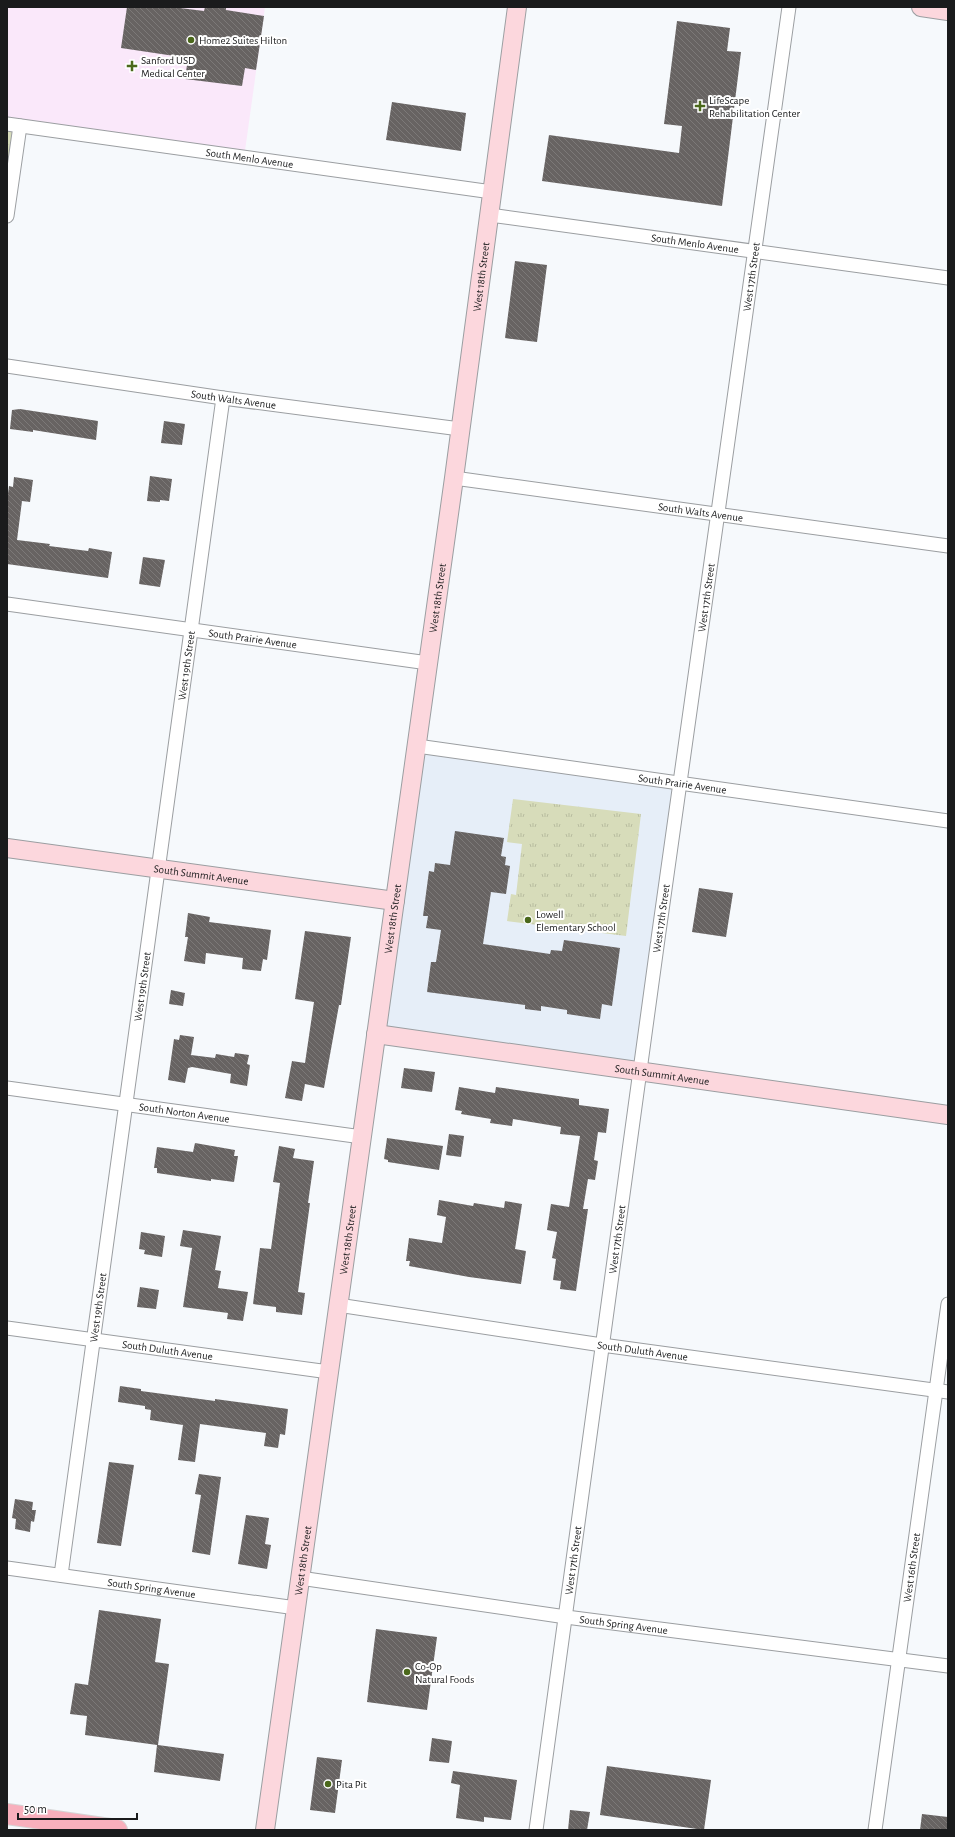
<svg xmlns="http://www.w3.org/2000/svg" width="955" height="1837" viewBox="0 0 955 1837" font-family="'Alegreya Sans',sans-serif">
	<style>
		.built { fill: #e6eef8 }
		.medical { fill: #fae8fa }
		.park { fill: url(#park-tufts) }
		.building { fill: url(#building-back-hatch) }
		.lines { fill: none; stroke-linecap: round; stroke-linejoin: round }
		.street-casing { stroke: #9b9ea1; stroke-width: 15 }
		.secondary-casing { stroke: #9b9ea1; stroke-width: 20 }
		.primary-casing { stroke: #d6d6d6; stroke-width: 22 }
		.street { stroke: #fff; stroke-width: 13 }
		.secondary { stroke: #fcd7dd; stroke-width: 18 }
		.primary { stroke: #f8afbc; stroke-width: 20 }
		.poi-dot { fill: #4b681b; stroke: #fff; stroke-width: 1.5 }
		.labels { text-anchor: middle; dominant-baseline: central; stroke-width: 4; stroke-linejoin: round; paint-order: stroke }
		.poi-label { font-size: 11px; fill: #1a1b1c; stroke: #fff; text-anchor: start }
		.street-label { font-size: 11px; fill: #1a1b1c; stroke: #fff }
	</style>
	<defs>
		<pattern id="park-tufts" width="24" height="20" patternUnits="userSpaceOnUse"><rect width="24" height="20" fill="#d7dcba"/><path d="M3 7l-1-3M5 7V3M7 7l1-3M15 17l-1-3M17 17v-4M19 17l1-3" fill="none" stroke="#b8bc9f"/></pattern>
		<pattern id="building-back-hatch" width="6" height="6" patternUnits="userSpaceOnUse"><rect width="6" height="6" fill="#676362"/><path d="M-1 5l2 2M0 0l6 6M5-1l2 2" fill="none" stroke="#7c7978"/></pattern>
	</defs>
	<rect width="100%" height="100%" fill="#f6f9fc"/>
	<path class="built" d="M 417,746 L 681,784 L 640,1070 L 376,1034 Z"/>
	<path class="medical" d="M 7,7 L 265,7 L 244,158 L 7,124 Z"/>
	<path class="park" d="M 7,124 L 20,126 L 7,216 Z
		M 513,799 L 641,814 L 626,936 L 507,921 L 511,894 L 516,895 L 522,844 L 507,842 Z"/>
	<path class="building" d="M 127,7 L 172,7 L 204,11 L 205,7 L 226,7 L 226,10 L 264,16 L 256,70 L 245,68 L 242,86 L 185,79 L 188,58 L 121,48 Z
		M 677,21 L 730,28 L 727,51 L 741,52 L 722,206 L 542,181 L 549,135 L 679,153 L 682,126 L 664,124 Z
		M 392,102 L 466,113 L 461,151 L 386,140 Z
		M 515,261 L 547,265 L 537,342 L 505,338 Z
		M 20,409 L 98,421 L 96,440 L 33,430 L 33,432 L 10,429 L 12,410 Z
		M 164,421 L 185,424 L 182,445 L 161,443 Z
		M 150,476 L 172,479 L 169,501 L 160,500 L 160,502 L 147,501 Z
		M 14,477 L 33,480 L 30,502 L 22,501 L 17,540 L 50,544 L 49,546 L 88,551 L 89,548 L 112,552 L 108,578 L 7,564 L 7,501 L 9,486 L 13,487 Z
		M 143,557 L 165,560 L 160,587 L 139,584 Z
		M 455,831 L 504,838 L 501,856 L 506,857 L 505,865 L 510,866 L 506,894 L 491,892 L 483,944 L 550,954 L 551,950 L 562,951 L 564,940 L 620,948 L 612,1006 L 602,1004 L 600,1019 L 567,1014 L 567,1010 L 541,1006 L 541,1011 L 525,1009 L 525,1005 L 427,992 L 431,962 L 436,962 L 441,930 L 426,928 L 428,916 L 423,916 L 429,871 L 434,872 L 435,863 L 450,865 Z
		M 699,888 L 733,893 L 726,937 L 692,932 Z
		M 188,913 L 210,917 L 209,922 L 271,930 L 267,960 L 263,959 L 261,971 L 242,969 L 243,958 L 206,953 L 205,964 L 184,961 L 188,937 L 185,937 Z
		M 305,931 L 351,937 L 341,1005 L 339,1005 L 324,1088 L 305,1084 L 302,1101 L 285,1098 L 292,1061 L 305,1063 L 314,1002 L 295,999 Z
		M 171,990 L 185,993 L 183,1006 L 169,1004 Z
		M 180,1035 L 194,1037 L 191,1055 L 215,1058 L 216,1054 L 234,1057 L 235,1053 L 249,1055 L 247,1064 L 250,1065 L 247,1086 L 230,1083 L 231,1074 L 192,1067 L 188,1068 L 185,1083 L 168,1080 L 174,1039 L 179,1040 Z
		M 404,1068 L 435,1072 L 432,1092 L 401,1088 Z
		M 459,1087 L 495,1093 L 496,1087 L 530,1092 L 579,1099 L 579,1105 L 609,1109 L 606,1133 L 598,1132 L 594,1160 L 598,1161 L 595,1180 L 588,1179 L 583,1209 L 588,1209 L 576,1291 L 560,1289 L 561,1281 L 553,1280 L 556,1259 L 552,1258 L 557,1232 L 547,1230 L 551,1204 L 569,1207 L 580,1136 L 560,1134 L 561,1127 L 513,1119 L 512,1126 L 490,1123 L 491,1119 L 461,1114 L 462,1111 L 455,1110 Z
		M 449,1134 L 464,1136 L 461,1157 L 446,1155 Z
		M 387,1138 L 443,1146 L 439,1170 L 388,1162 L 388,1160 L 384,1159 Z
		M 195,1143 L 235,1150 L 234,1156 L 238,1156 L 234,1182 L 211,1179 L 211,1181 L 157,1173 L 157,1168 L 154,1168 L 157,1147 L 193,1152 Z
		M 279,1146 L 295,1149 L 293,1158 L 314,1161 L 308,1203 L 310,1203 L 298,1292 L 305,1293 L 302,1315 L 276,1312 L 276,1307 L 253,1304 L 260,1248 L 271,1249 L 280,1183 L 273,1182 Z
		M 439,1200 L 473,1206 L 474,1203 L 504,1208 L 505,1201 L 522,1204 L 515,1249 L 526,1251 L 521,1284 L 469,1277 L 409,1266 L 410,1261 L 406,1261 L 409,1238 L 442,1243 L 446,1217 L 437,1215 Z
		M 183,1230 L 221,1236 L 215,1270 L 221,1271 L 218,1288 L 248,1292 L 243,1321 L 227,1319 L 228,1313 L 183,1307 L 192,1248 L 180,1246 Z
		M 141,1232 L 165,1236 L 162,1257 L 144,1254 L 145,1250 L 139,1249 Z
		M 140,1287 L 159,1290 L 156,1309 L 137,1307 Z
		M 120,1386 L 141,1389 L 141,1391 L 215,1401 L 215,1399 L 288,1409 L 285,1435 L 280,1434 L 278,1448 L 264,1446 L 266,1433 L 200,1424 L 195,1462 L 178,1460 L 183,1425 L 150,1420 L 151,1410 L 145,1409 L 145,1406 L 118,1402 Z
		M 109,1462 L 134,1465 L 121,1546 L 97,1543 Z
		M 199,1474 L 221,1477 L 210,1555 L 192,1552 L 201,1495 L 195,1494 Z
		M 15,1499 L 33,1502 L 32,1510 L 36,1510 L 34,1522 L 31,1521 L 30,1532 L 15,1529 L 16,1519 L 12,1518 Z
		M 246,1515 L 269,1518 L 265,1544 L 271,1545 L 267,1569 L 238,1564 Z
		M 99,1610 L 161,1619 L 155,1662 L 169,1664 L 158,1745 L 224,1754 L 220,1781 L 154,1772 L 157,1745 L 85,1735 L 87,1716 L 70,1714 L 75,1683 L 88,1685 Z
		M 376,1629 L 437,1637 L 427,1710 L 367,1702 Z
		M 432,1738 L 452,1741 L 449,1763 L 429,1761 Z
		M 317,1757 L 342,1760 L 335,1813 L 310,1810 Z
		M 607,1766 L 711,1780 L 704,1830 L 600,1815 Z
		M 453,1771 L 517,1780 L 511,1820 L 484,1817 L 484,1822 L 456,1818 L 460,1785 L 451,1783 Z
		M 570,1810 L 590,1812 L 587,1830 L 568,1830 Z
		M 922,1814 L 948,1817 L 948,1830 L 920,1830 Z"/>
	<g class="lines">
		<g class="street-casing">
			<g id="street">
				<path id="s1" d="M 7,124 L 492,192"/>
				<path id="s2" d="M 490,215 L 948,278"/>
				<path d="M 7,216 L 20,126"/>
				<path id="s3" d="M 7,366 L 223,398 L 460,429"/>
				<path id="s4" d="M 454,478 L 948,546"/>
				<path id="s5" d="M 7,604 L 428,663"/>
				<path id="s6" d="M 417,746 L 948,821"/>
				<path id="s7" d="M 7,1088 L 362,1137"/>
				<path id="s8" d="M 338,1305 L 602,1345 L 948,1392"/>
				<path id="s9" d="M 7,1328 L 329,1372"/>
				<path id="s10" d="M 7,1568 L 296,1608"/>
				<path id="s11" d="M 61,1575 L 223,398"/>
				<path id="s12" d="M 300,1578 L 566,1617 L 948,1666"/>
				<path id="s13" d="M 536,1830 L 658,939 L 789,7"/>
				<path id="s14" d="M 875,1830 L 948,1304"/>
			</g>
		</g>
		<g class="secondary-casing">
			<g id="secondary">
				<path d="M 921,7 L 948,11"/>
				<path id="s15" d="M 7,848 L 395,901"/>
				<path id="s16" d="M 376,1034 L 948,1115"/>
				<path id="s17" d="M 265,1830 L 454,478 L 517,7"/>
			</g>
		</g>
		<g class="primary-casing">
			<path id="primary" d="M 7,1814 L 117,1830"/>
		</g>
		<use href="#street" class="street"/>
		<use href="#secondary" class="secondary"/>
		<use href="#primary" class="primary"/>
	</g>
	<g class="poi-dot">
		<circle cx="191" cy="40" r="4"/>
		<path d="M130 60h4v4h4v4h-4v4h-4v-4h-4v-4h4z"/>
		<path d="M698 100h4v4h4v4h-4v4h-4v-4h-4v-4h4z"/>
		<circle cx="528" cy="920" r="4"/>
		<circle cx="407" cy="1672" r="4"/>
		<circle cx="328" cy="1784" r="4"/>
	</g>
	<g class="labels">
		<g class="poi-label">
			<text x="199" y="40">Home2 Suites Hilton</text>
			<text x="141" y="60">Sanford USD<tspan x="141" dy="13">Medical Center</tspan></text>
			<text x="709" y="100">LifeScape<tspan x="709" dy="13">Rehabilitation Center</tspan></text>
			<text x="536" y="914">Lowell<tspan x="536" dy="13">Elementary School</tspan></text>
			<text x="415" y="1666">Co-Op<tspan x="415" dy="13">Natural Foods</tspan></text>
			<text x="336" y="1784">Pita Pit</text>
		</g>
		<g class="street-label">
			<text stroke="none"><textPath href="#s1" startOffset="245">South Menlo Avenue</textPath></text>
			<text stroke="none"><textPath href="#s2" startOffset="207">South Menlo Avenue</textPath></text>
			<text stroke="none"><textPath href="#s17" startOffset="1568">West 18th Street</textPath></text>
			<text stroke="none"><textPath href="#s13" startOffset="1568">West 17th Street</textPath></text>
			<text stroke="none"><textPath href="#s3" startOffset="229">South Walts Avenue</textPath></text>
			<text stroke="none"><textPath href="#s4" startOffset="249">South Walts Avenue</textPath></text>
			<text stroke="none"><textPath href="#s17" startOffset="1244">West 18th Street</textPath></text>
			<text stroke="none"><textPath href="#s13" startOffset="1244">West 17th Street</textPath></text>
			<text stroke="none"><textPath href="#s5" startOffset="248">South Prairie Avenue</textPath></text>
			<text stroke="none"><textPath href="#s11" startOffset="918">West 19th Street</textPath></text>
			<text stroke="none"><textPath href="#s6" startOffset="268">South Prairie Avenue</textPath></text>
			<text stroke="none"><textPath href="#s15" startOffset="196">South Summit Avenue</textPath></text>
			<text stroke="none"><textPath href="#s13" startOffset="920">West 17th Street</textPath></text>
			<text stroke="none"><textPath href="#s17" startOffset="920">West 18th Street</textPath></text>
			<text stroke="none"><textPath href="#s11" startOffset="594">West 19th Street</textPath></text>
			<text stroke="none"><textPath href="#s16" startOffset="289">South Summit Avenue</textPath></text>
			<text stroke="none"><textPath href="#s7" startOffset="179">South Norton Avenue</textPath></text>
			<text stroke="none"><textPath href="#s13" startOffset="596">West 17th Street</textPath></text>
			<text stroke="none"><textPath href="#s17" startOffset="596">West 18th Street</textPath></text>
			<text stroke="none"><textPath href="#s11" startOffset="270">West 19th Street</textPath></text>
			<text stroke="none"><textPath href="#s9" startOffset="162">South Duluth Avenue</textPath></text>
			<text stroke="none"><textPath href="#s8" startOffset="308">South Duluth Avenue</textPath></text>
			<text stroke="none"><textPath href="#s17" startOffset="272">West 18th Street</textPath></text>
			<text stroke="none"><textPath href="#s13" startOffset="272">West 17th Street</textPath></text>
			<text stroke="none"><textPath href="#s14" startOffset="265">West 16th Street</textPath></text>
			<text stroke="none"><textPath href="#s10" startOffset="146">South Spring Avenue</textPath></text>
			<text stroke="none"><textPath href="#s12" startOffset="327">South Spring Avenue</textPath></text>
		</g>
	</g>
	<rect width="955" height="1837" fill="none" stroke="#1a1b1c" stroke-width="16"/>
	<path d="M18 1813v6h119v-6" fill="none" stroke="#1a1b1c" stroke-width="2"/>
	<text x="24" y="1813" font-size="12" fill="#1a1b1c" stroke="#ffffff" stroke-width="3" paint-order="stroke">50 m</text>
</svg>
